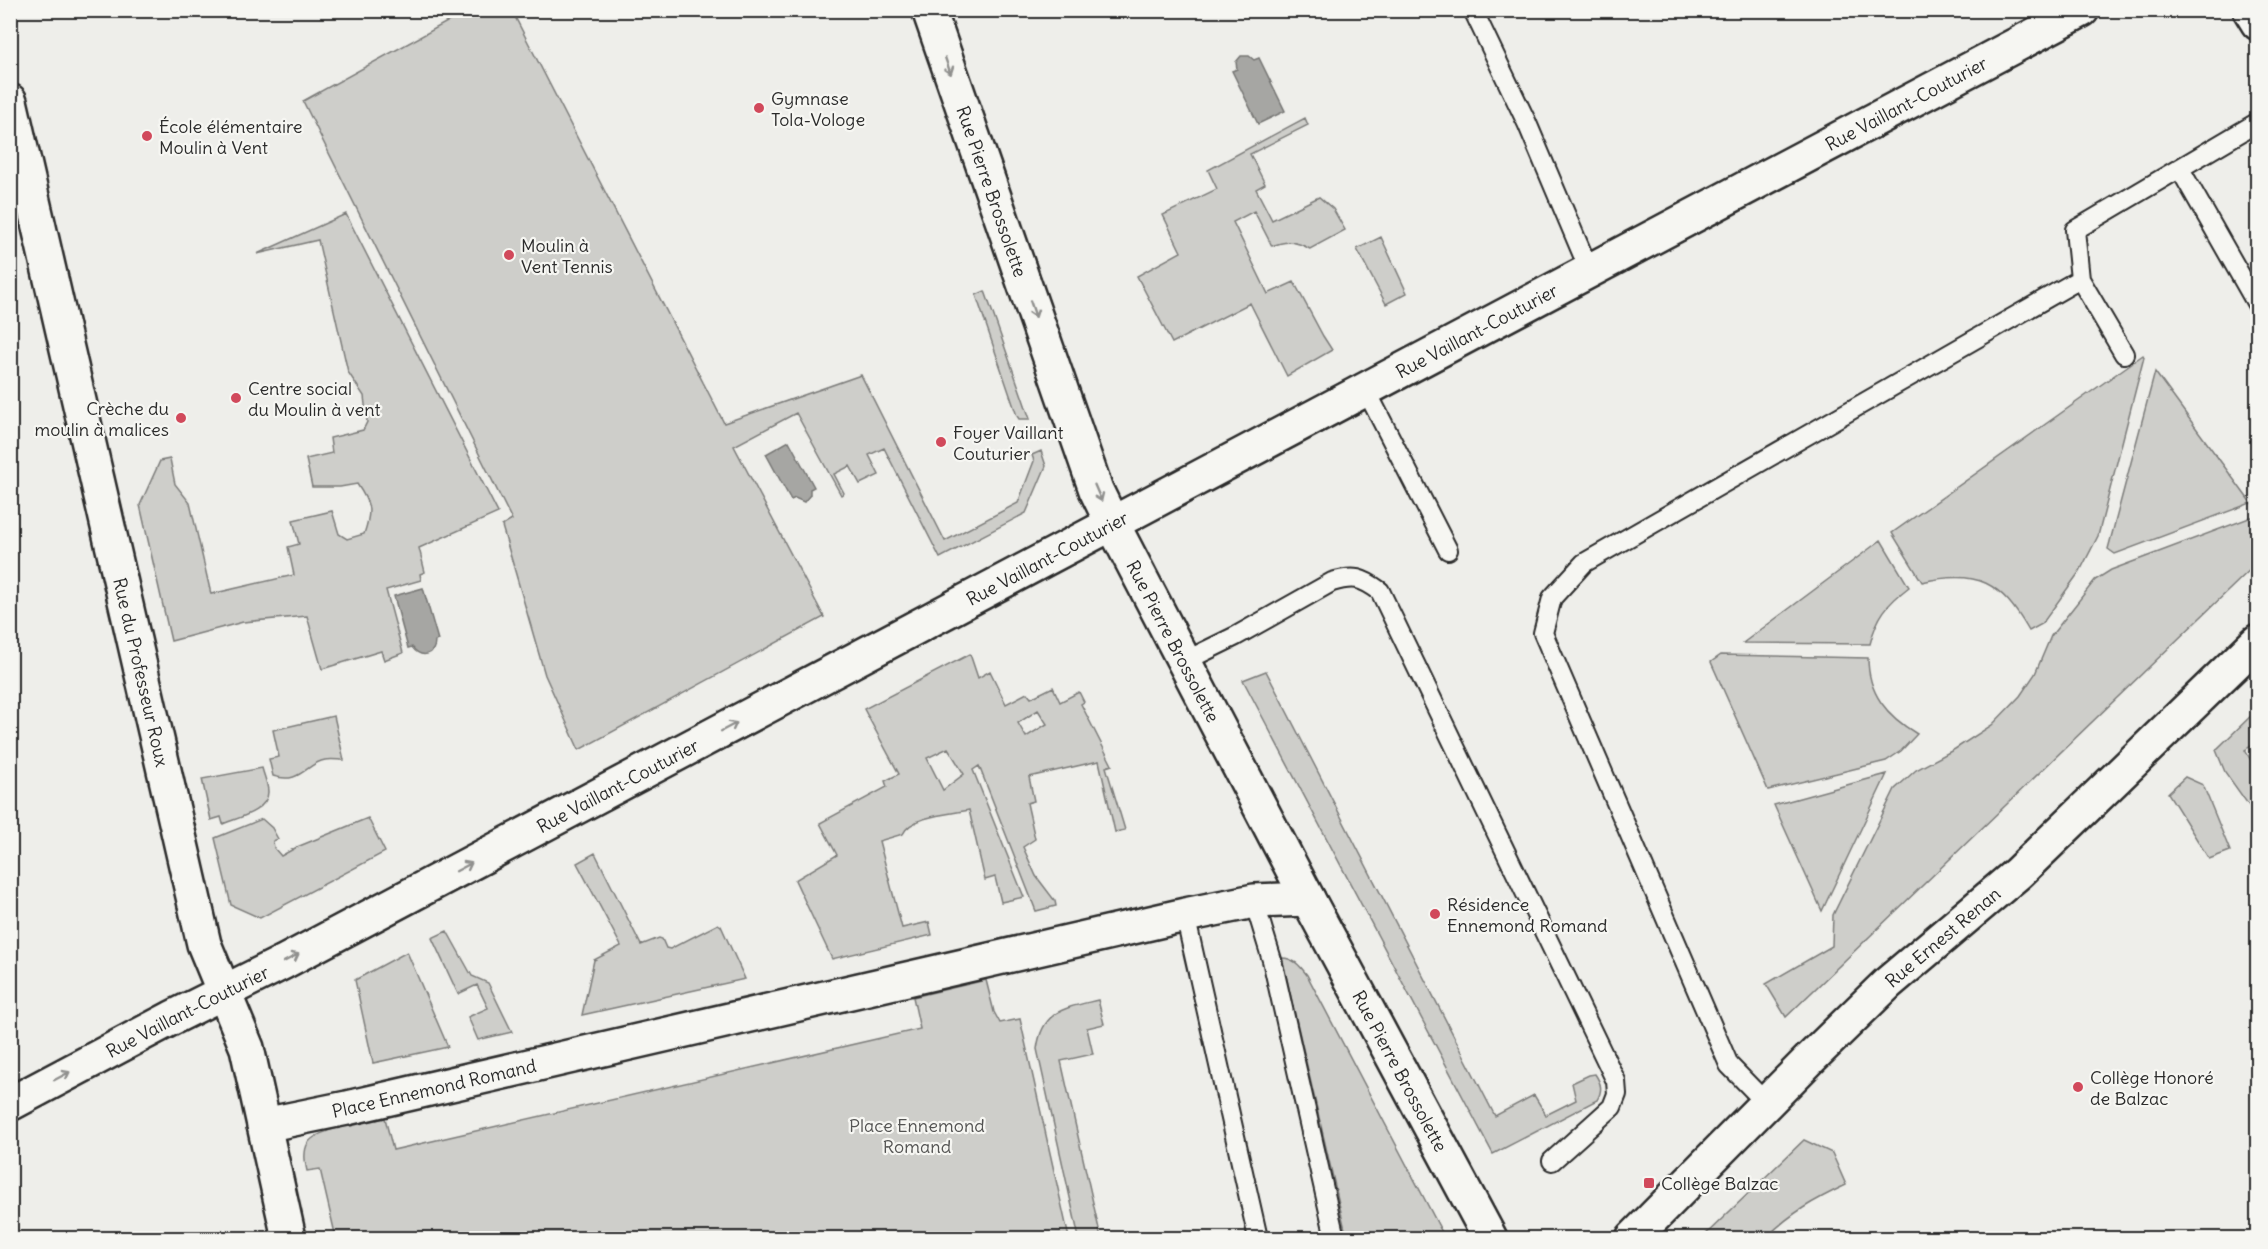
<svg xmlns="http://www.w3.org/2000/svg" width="2268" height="1249" viewBox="0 0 2268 1249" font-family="Delius,sans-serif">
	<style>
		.green { fill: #cececa; stroke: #7c7c7a; stroke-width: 1.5; fill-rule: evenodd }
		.water { fill: #a6a6a3; stroke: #757573; stroke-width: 1.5 }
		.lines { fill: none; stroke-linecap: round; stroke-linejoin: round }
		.lane-casing { stroke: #2b2b2b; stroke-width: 22 }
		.street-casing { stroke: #2b2b2b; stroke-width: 38 }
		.secondary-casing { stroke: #2b2b2b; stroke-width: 38 }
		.lane { stroke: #f6f6f2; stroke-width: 18 }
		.street { stroke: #f6f6f2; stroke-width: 33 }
		.secondary { stroke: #f6f6f2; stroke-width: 33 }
		.oneway { stroke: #90908e }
		.poi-dot { fill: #d1495b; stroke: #f6f6f2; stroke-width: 2 }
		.labels { text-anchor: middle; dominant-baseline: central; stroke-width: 4.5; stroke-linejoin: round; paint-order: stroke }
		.poi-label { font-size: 18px; fill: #2b2b2b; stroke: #f6f6f2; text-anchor: start }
		.street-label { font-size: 18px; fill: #2b2b2b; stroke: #f6f6f2 }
		.park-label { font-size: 18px; fill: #545453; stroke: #f6f6f2 }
	</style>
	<rect width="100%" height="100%" fill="#eeeeea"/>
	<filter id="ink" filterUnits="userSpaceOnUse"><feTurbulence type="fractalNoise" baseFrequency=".0167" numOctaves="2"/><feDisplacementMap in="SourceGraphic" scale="12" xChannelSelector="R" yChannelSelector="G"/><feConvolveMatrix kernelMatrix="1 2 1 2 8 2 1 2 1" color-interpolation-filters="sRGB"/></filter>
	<g filter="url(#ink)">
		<path class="green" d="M 467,11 L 512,11 L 724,423 L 861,375 L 945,541 L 1018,503 L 1034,461 L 1032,455 L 1041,451 L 1046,466 L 1026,513 L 940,558 L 884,448 L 869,455 L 879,475 L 860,484 L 850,466 L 834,474 L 844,493 L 841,495 L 796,413 L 734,446 L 824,617 L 579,750 L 545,675 L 502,526 L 512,520 L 303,101 Z
			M 1305,118 L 1308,125 L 1250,154 L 1265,184 L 1256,189 L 1272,220 L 1319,197 L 1333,209 L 1345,230 L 1310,249 C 1296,241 1286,240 1272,246 L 1254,211 L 1233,222 L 1268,294 L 1294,282 L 1323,336 L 1332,350 L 1287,376 L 1250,303 L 1172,343 L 1137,276 L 1181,252 L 1163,215 L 1217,189 L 1208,170 Z
			M 346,214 L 498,513 L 419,548 L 425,572 L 420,574 L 421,580 L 386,590 L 403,653 L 384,660 L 381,651 L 322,669 L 307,616 L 243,622 L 171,641 L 140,505 L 160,461 L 170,459 L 175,484 L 190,503 L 211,594 L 294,575 L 288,547 L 299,544 L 293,520 L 332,511 L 339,534 L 347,539 L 364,534 C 372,510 371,505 357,484 L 340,487 L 312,487 L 306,459 L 332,453 L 330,438 L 363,430 L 367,422 L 364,396 L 348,372 L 318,240 L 257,254 Z
			M 1381,237 L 1407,293 L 1386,304 L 1357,249 Z
			M 985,291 L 1030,419 L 1019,419 L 1017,416 L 976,295 Z
			M 2143,355 L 2144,357 L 2098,536 L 2080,571 L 2042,624 L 2029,631 C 2001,582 1978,569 1922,582 L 1892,533 Z
			M 2155,372 L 2251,503 L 2115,554 L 2108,549 Z
			M 2257,515 L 2257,563 L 1786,1017 L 1766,984 L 1832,946 L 1833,915 L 1895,789 L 1916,770 L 1955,749 L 1992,725 L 2020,696 L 2035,674 L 2051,636 L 2095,580 L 2111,570 Z
			M 1881,540 L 1909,587 C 1887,604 1877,616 1870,644 L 1743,643 Z
			M 970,654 L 978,678 L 990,671 L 1006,704 L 1027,693 L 1031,698 L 1053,687 L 1060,702 L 1079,692 L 1084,702 L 1081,704 L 1112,765 L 1106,767 L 1125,830 L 1115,832 L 1099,761 L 1029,777 L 1034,801 L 1027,803 L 1035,839 L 1023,847 L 1036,876 L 1055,901 L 1056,906 L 1036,911 L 979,766 L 973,770 L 1024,897 L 1001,902 L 995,877 L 985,880 L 969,810 C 949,814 911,816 903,834 L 879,841 L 902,928 L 929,922 L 932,935 L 832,959 L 795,880 L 837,855 L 820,823 L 887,787 L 885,781 L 899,774 L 864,709 ZM 1038,710 L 1047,724 L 1026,737 L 1018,723 ZM 948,748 L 964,774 L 943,790 L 927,758 Z
			M 1721,655 L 1868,658 C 1868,694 1887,716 1917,734 L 1901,751 L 1886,761 L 1768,790 L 1711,662 Z
			M 1266,671 L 1495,1116 L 1534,1095 L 1546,1115 L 1576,1100 L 1572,1083 L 1589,1075 L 1595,1074 C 1601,1083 1603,1090 1597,1100 L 1493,1154 L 1243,680 Z
			M 2257,710 L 2257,742 L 2245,750 L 2257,771 L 2257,817 L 2225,772 L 2216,750 Z
			M 334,716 L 344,760 C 338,760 331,759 325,760 C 306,763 301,785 273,776 L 269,759 L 279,757 L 273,730 Z
			M 262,768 C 264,776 268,784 268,792 C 268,811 237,818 223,824 L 221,817 L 211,820 L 202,779 Z
			M 1887,774 L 1822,911 L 1774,805 Z
			M 2185,777 L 2203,785 L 2230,851 L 2209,859 L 2168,793 Z
			M 368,818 L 385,852 L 260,918 L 231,905 L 215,838 L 262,819 L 272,828 L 278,839 L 273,841 L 274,848 L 281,856 L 297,847 Z
			M 595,853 L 641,945 L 659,938 L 662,939 L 666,948 L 670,949 L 718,924 L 721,926 L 745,979 L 582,1015 L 594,960 L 621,946 L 577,863 Z
			M 447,931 L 472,976 L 488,983 L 512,1032 L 478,1040 L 468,1017 L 488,1008 L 477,985 L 458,994 L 432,938 Z
			M 407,952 L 448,1047 L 373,1063 L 355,980 Z
			M 1282,958 C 1294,958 1300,966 1307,975 L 1445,1238 L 1347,1238 Z
			M 986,980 L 994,1012 L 1000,1023 L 1020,1019 L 1069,1238 L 336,1238 L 320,1169 L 307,1171 C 305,1162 303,1152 308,1143 C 318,1128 368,1122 385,1118 L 393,1150 L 920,1029 L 913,997 Z
			M 1098,1000 L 1104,1024 L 1087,1028 L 1093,1054 L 1061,1061 L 1101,1238 L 1079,1238 L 1037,1049 C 1042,1010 1065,1008 1098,1000 Z
			M 1804,1140 L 1832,1153 L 1846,1185 C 1816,1199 1789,1214 1766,1238 L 1702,1238 Z"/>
		<path class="water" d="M 1241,56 L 1249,56 L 1254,60 L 1259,58 L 1285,111 L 1258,124 L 1232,71 L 1237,69 L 1236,62 Z
			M 789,441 L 814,487 L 810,489 L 810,495 L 804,502 L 795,498 L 791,500 L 766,454 Z
			M 423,588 L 438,640 L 435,641 C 435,656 421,659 412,647 L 408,648 L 394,596 Z"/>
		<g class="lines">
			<g class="lane-casing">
				<path id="lane" d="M 1473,10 L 1527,123 L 1590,272
					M 2180,169 L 2258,306
					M 2080,279 L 2124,354
					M 1366,390 L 1448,550
					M 1185,661 L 1236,636 L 1332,582 C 1354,575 1362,578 1380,591 L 1616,1081 L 1617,1094 L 1612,1107 L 1552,1161
					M 1254,901 L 1272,960 L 1335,1238
					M 1185,915 L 1258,1238
					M 1766,1103 L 1729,1065 L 1543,633 L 1552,598 L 1584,563 L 2080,279 L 2075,230 L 2258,122"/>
			</g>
			<g class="street-casing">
				<g id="street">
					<path id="s1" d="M 929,10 L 1096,490 L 1112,523 L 1308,899 L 1490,1238"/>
					<path id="s2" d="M 10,101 L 204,944 L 247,1048 L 289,1238"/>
					<path id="s3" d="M 10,1104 L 172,1018 L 284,962 L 2082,10"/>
					<path id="s4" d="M 264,1125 L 347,1108 L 1185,915 L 1254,901 L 1308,899"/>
					<path id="s5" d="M 1633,1238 L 1809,1060 L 1888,983 L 2018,873 L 2258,641"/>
				</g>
			</g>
			<g class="secondary-casing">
				<path id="secondary" d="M 2250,10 L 2258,23"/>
			</g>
			<use href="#lane" class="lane"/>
			<use href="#street" class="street"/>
			<use href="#secondary" class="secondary"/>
		</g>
		<defs><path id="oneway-shaft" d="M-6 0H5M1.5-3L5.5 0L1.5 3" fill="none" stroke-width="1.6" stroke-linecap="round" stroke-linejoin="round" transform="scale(1.5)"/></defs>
		<g class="oneway">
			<use href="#oneway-shaft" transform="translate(948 66) rotate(71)"/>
			<use href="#oneway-shaft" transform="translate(1033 309) rotate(71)"/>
			<use href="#oneway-shaft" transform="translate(1098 493) rotate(67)"/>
			<use href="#oneway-shaft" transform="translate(729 727) rotate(-28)"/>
			<use href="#oneway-shaft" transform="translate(464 867) rotate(-28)"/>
			<use href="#oneway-shaft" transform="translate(291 958) rotate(-28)"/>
			<use href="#oneway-shaft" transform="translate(62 1076) rotate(-28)"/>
		</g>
	</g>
	<g class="poi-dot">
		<circle cx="759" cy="108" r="6"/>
		<circle cx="147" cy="136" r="6"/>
		<circle cx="509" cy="255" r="6"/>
		<circle cx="236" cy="398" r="6"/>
		<circle cx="181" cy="418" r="6"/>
		<circle cx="941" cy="442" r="6"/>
		<circle cx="1435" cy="914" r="6"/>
		<circle cx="2078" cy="1087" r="6"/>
		<rect x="1643" y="1177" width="12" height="12" rx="3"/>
	</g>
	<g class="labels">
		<g class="poi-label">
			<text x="771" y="98">Gymnase<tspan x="771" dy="21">Tola-Vologe</tspan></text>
			<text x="159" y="126">École élémentaire<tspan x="159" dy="21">Moulin à Vent</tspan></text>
			<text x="521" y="245">Moulin à<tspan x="521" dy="21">Vent Tennis</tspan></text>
			<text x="248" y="388">Centre social<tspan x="248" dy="21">du Moulin à vent</tspan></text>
			<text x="169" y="408" text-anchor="end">Crèche du<tspan x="169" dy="21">moulin à malices</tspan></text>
			<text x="953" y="432">Foyer Vaillant<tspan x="953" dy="21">Couturier</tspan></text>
			<text x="1447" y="904">Résidence<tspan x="1447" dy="21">Ennemond Romand</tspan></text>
			<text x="2090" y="1077">Collège Honoré<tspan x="2090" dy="21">de Balzac</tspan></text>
			<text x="1661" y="1183">Collège Balzac</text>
		</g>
		<g class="street-label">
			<text stroke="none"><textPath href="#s3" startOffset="2144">Rue Vaillant-Couturier</textPath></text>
			<text stroke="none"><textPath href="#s1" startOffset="192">Rue Pierre Brossolette</textPath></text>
			<text stroke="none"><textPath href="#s3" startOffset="1658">Rue Vaillant-Couturier</textPath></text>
			<text stroke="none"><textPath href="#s3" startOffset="1172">Rue Vaillant-Couturier</textPath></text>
			<text stroke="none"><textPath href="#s1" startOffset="678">Rue Pierre Brossolette</textPath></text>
			<text stroke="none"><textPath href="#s2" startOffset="586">Rue du Professeur Roux</textPath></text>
			<text stroke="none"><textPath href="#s3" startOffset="686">Rue Vaillant-Couturier</textPath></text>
			<text stroke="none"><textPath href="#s5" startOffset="432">Rue Ernest Renan</textPath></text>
			<text stroke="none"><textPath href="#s3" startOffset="200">Rue Vaillant-Couturier</textPath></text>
			<text stroke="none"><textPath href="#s1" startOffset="1164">Rue Pierre Brossolette</textPath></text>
			<text stroke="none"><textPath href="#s4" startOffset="174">Place Ennemond Romand</textPath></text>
		</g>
		<g class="park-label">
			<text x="917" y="1125">Place Ennemond<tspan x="917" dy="21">Romand</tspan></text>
		</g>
	</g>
	<rect width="2268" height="1249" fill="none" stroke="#f6f6f2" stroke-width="36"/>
	<rect x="18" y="18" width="2232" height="1213" fill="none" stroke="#2b2b2b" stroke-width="2" filter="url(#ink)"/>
</svg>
